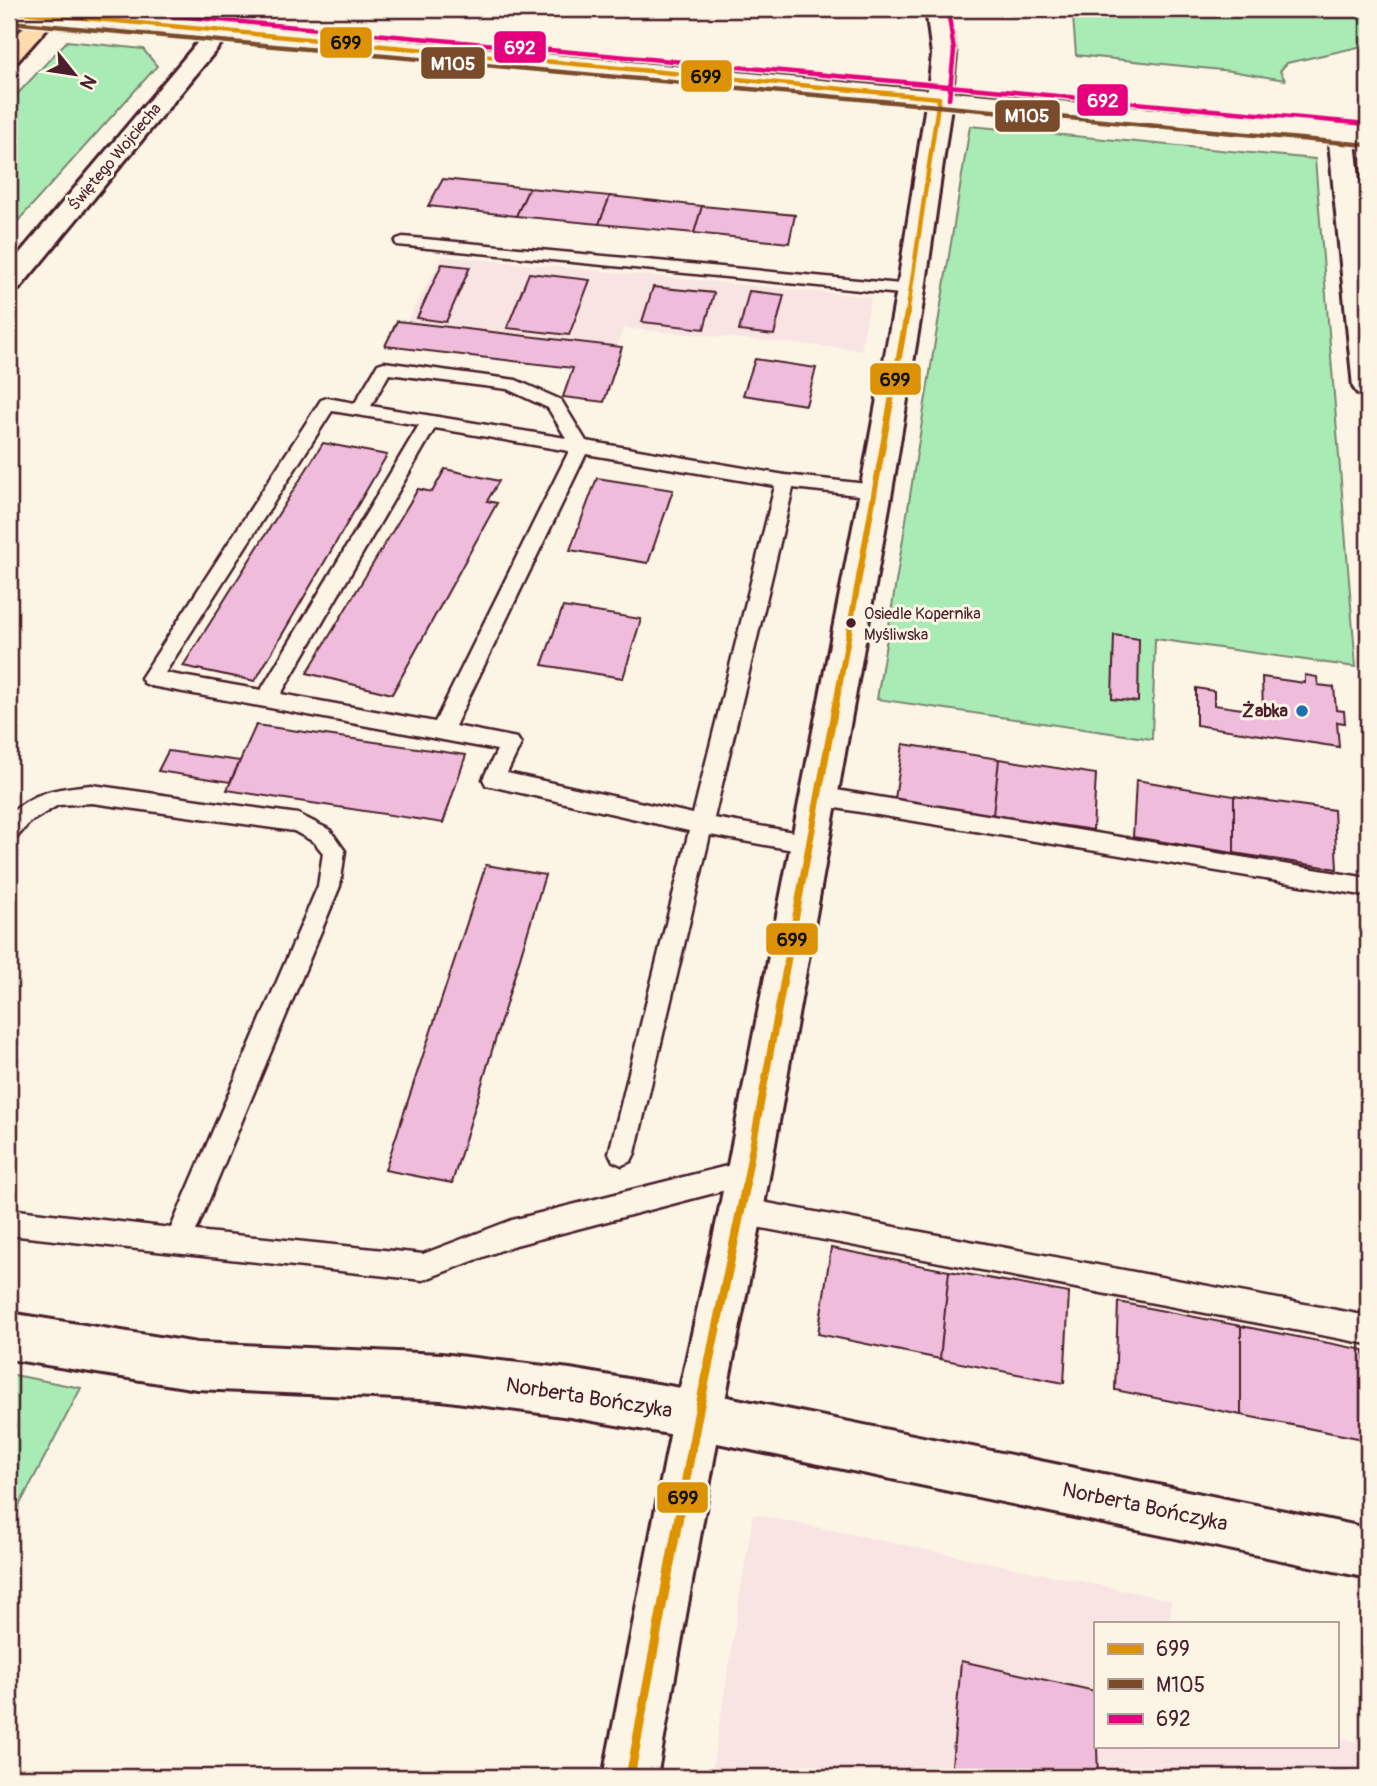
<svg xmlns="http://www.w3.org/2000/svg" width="1377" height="1786" viewBox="0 0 1377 1786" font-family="Pangolin,sans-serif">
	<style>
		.built { fill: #f8e4e2 }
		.green { fill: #a9ebb5; stroke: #7a8570; stroke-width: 2 }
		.building { fill: #efbddb; stroke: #4a1f2b; stroke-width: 2 }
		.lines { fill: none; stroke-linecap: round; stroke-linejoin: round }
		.lane-casing { stroke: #4a1f2b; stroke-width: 5 }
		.street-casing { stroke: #4a1f2b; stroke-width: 6 }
		.secondary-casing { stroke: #4a1f2b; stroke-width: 6 }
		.primary-casing { stroke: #4a1f2b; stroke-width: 6 }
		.lane { fill: #fcf5e5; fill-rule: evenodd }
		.street { fill: #fcf5e5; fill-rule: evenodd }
		.secondary { fill: #fcf5e5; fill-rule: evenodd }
		.primary { fill: #fedbac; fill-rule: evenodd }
		.secondary-bridge-casing { stroke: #4a1f2b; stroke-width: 29; stroke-linecap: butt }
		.secondary-bridge { stroke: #fcf5e5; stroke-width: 25 }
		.bus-1-far3-casing { stroke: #fcf5e5; stroke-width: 8 }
		.bus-1-far2-casing { stroke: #fcf5e5; stroke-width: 10 }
		.bus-1-far1-casing { stroke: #fcf5e5; stroke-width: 12 }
		.bus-1-casing { stroke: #fcf5e5; stroke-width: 14 }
		.bus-2-casing { stroke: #fcf5e5; stroke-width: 8 }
		.bus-3-casing { stroke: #fcf5e5; stroke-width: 8 }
		.bus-1-far3 { stroke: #dd9206; stroke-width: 4.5 }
		.bus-1-far2 { stroke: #dd9206; stroke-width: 6 }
		.bus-1-far1 { stroke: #dd9206; stroke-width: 7 }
		.bus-1 { stroke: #dd9206; stroke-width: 9 }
		.bus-2 { stroke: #7a4b2a; stroke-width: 4.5 }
		.bus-3 { stroke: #e5007d; stroke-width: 4.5 }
		.bus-dot { fill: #4a1f2b; stroke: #fcf5e5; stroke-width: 2.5 }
		.poi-dot { fill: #1f6fb2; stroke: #fcf5e5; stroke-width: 2.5 }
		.labels { text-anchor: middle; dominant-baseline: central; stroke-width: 6; stroke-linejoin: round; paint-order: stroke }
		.far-street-label { font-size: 16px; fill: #4a1f2b; stroke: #fcf5e5 }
		.bus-label { font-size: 16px; fill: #4a1f2b; stroke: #fcf5e5; text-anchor: start }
		.poi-label { font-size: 18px; font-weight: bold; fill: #4a1f2b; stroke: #fcf5e5; text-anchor: end }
		.near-street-label { font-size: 21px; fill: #4a1f2b; stroke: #fcf5e5 }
		.line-badge { stroke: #fcf5e5; stroke-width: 2.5 }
		.badge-label { font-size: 19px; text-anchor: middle; font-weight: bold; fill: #fff }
		.pale-badge-label { font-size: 19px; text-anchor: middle; font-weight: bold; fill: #111 }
	</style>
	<rect width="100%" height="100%" fill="#fcf5e5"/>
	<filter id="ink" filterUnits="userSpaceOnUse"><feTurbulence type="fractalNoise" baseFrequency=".0143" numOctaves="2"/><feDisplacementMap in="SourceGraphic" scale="14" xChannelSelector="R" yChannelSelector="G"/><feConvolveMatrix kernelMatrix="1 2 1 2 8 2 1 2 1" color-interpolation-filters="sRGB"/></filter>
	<g filter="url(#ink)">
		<path class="built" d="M 443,256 L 871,297 L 861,350 L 623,328 L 617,346 L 407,321 Z
			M 753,1514 L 1171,1600 L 1170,1623 L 1095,1623 L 1095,1746 L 1337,1746 L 1337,1737 L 1368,1744 L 1368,1777 L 711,1777 Z"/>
		<path class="green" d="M 1012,9 L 1368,9 L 1368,45 L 1287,63 L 1280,71 L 1285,80 L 1231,71 L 1076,55 L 1073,17 L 1027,13 Z
			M 67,41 L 143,49 L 157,66 L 9,231 L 9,103 Z
			M 970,126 L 1315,159 L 1356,667 L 1155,639 L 1152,739 L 877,699 Z
			M 9,1374 L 81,1388 L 9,1525 Z"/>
		<path class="building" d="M 443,179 L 529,188 L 516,216 L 428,206 Z
			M 529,188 L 610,196 L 599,224 L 516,216 Z
			M 610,196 L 702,206 L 694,233 L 599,224 Z
			M 702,206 L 795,215 L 789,243 L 694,233 Z
			M 442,264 L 470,267 L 446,322 L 417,318 Z
			M 529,273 L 590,280 L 569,335 L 507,328 Z
			M 653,287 L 714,293 L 704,329 L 642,322 Z
			M 749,291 L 784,295 L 774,335 L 739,331 Z
			M 397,321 L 622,347 L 604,402 L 563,397 L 573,368 L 385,346 Z
			M 755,359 L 816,368 L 806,405 L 743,395 Z
			M 323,443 L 387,455 L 255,681 L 183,666 Z
			M 445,469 L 499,481 L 487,501 L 497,503 L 392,694 L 307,673 L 418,489 L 432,492 Z
			M 597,478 L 673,490 L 648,563 L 570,550 Z
			M 563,607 L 641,619 L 623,678 L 542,665 Z
			M 1114,635 L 1139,639 L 1138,702 L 1112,699 Z
			M 1305,675 L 1317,677 L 1318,685 L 1334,687 L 1336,710 L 1344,711 L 1345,723 L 1337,722 L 1339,747 L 1196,725 L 1196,688 L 1214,691 L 1214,705 L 1263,712 L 1262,677 L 1305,683 Z
			M 256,725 L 466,755 L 443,823 L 227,790 Z
			M 903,744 L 999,759 L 993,815 L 895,799 Z
			M 168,751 L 240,761 L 230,782 L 158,771 Z
			M 999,759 L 1096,774 L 1093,830 L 993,815 Z
			M 1136,780 L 1234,796 L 1234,853 L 1133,837 Z
			M 1234,796 L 1334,810 L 1337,869 L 1234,853 Z
			M 486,865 L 545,875 L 452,1183 L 385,1170 Z
			M 831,1248 L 949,1271 L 940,1359 L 818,1334 Z
			M 949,1271 L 1069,1293 L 1064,1383 L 940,1359 Z
			M 1118,1302 L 1241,1326 L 1241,1415 L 1115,1390 Z
			M 1241,1326 L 1364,1350 L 1368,1440 L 1241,1415 Z
			M 961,1661 L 1095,1691 L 1098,1777 L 951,1777 Z"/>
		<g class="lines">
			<g class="lane-casing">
				<path id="lane" d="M 403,237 L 911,285 L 919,290 L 911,295 L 397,245 L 395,242 L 397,239 Z
					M 384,362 L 516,380 L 561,400 L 586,441 L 785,475 L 876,485 L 883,487 L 885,491 L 883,495 L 876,497 L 793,488 L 714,818 L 810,835 L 818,838 L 821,844 L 818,850 L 810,853 L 710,835 L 635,1153 L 631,1161 L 622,1165 L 613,1161 L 609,1153 L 689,831 L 486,785 L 483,779 L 497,750 L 151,686 L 144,683 L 141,678 L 321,400 L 327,398 L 355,403 L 378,364 ZM 389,374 L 507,389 L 548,408 L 566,438 L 371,406 ZM 332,411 L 419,425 L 261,690 L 165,673 ZM 435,428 L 569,451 L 435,722 L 281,694 ZM 586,454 L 775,486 L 693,814 L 507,773 L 521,744 L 517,738 L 455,726 Z
					M 92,785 L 298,814 L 330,830 L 345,851 L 340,886 L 196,1231 L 423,1254 L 512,1220 L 747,1161 L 756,1164 L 760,1173 L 756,1182 L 512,1246 L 423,1280 L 9,1235 L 9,1209 L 171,1228 L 318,886 L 323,853 L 314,842 L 294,831 L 92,803 L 58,805 L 30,822 L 17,837 L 9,840 L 9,816 C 31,791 61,788 92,785 Z
					M 818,787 L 1368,878 L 1368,896 L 818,805 L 810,802 L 807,796 L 810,790 Z
					M 741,1198 L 1368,1316 L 1368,1344 L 741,1224 L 732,1220 L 728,1211 L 732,1202 Z"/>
			</g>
			<g class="street-casing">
				<path id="street" d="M 1341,124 L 1350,127 L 1354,132 L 1368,260 L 1368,397 L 1358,394 L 1353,387 L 1328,132 L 1332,127 Z
					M 9,1313 L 197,1343 L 441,1354 L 570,1369 L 698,1391 L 1368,1528 L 1368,1578 L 698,1439 L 570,1417 L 441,1400 L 197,1389 L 9,1359 Z"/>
			</g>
			<g class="secondary-casing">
				<path id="secondary" d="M 926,9 L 948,9 L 956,55 L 952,92 L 1368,127 L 1368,142 L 951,106 L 925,290 L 892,491 L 763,1211 L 722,1415 L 657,1777 L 603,1777 L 674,1415 L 719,1211 L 860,491 L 897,290 L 926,104 L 226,38 L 19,289 L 9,291 L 9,266 L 203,36 L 86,25 L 78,23 L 74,18 L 78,13 L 86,11 L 928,90 L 932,55 Z"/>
			</g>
			<g class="primary-casing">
				<path id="primary" d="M 41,9 L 64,9 L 17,62 L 9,64 L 9,43 Z"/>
			</g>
			<use href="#lane" class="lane"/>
			<use href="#street" class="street"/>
			<use href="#secondary" class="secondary"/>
			<use href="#primary" class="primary"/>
			<g class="secondary-bridge-casing">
				<path id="secondary-bridge" d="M 9,11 L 86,18"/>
			</g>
			<use href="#secondary-bridge" class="secondary-bridge"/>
			<g class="bus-1-far3-casing">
				<path id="bus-1-far3" d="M 9,11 L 939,98
					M 907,315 L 939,98"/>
			</g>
			<g class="bus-1-far2-casing">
				<path id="bus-1-far2" d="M 836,704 L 907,313"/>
			</g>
			<g class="bus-1-far1-casing">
				<path id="bus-1-far1" d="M 745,1187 L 836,702"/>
			</g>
			<g class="bus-1-casing">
				<path id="bus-1" d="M 630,1777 L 698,1415 L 746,1185"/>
			</g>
			<g class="bus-2-casing">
				<path id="bus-2" d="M 9,22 L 1367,145"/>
			</g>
			<g class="bus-3-casing">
				<path id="bus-3" d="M 98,9 L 1368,124
					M 948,9 L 954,51 L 949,99"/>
			</g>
			<use href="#bus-1-far3" class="bus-1-far3"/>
			<use href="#bus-1-far2" class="bus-1-far2"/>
			<use href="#bus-1-far1" class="bus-1-far1"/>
			<use href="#bus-1" class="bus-1"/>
			<use href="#bus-2" class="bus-2"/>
			<use href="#bus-3" class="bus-3"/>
		</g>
	</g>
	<circle class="bus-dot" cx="851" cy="623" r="6"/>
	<circle class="poi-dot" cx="1302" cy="711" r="7"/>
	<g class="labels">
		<g class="far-street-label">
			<text transform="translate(115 157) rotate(-50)">Świętego Wojciecha</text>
		</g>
		<g class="bus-label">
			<text x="864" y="614">Osiedle Kopernika<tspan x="864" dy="21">Myśliwska</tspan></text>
		</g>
		<g class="poi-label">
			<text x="1288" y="711">Żabka</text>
		</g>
		<g class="near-street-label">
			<text transform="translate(589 1398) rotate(9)">Norberta Bończyka</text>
			<text transform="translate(1145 1507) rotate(12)">Norberta Bończyka</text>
		</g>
	</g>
	<g class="line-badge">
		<rect x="319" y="26" width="54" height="33" rx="7" fill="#dd9206"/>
		<rect x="493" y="30" width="54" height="34" rx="7" fill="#e5007d"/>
		<rect x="420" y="46" width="66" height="34" rx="7" fill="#7a4b2a"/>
		<rect x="680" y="59" width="53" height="34" rx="7" fill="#dd9206"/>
		<rect x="1076" y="83" width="53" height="34" rx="7" fill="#e5007d"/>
		<rect x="994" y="99" width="67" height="34" rx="7" fill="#7a4b2a"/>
		<rect x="869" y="362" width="53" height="34" rx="7" fill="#dd9206"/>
		<rect x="765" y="922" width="54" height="34" rx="7" fill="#dd9206"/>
		<rect x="656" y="1481" width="53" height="33" rx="7" fill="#dd9206"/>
	</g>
	<g class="badge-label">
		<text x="520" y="54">692</text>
		<text x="453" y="70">M105</text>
		<text x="1103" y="107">692</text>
		<text x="1027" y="122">M105</text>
	</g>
	<g class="pale-badge-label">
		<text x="346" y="49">699</text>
		<text x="706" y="83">699</text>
		<text x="895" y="386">699</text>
		<text x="792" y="946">699</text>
		<text x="683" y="1504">699</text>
	</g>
	<rect width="1377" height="1786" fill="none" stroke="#fcf5e5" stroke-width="35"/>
	<rect x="18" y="18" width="1342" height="1751" fill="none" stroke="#4a1f2b" stroke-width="2.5" filter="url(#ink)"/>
	<rect x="1094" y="1622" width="245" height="126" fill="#fcf5e5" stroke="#b59f9b" stroke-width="2"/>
	<rect x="1108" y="1644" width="35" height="10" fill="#dd9206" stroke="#b59f9b" stroke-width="2"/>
	<text x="1156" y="1656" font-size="21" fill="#4a1f2b">699</text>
	<rect x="1108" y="1679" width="35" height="10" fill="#7a4b2a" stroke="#b59f9b" stroke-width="2"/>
	<text x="1156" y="1692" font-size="21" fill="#4a1f2b">M105</text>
	<rect x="1108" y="1714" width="35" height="10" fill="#e5007d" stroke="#b59f9b" stroke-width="2"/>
	<text x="1156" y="1726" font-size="21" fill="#4a1f2b">692</text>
	<g transform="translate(74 74) rotate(120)" stroke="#fcf5e5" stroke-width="5" paint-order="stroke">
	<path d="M0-5L12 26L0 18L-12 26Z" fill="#4a1f2b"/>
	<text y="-10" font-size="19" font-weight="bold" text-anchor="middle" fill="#4a1f2b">N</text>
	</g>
</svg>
